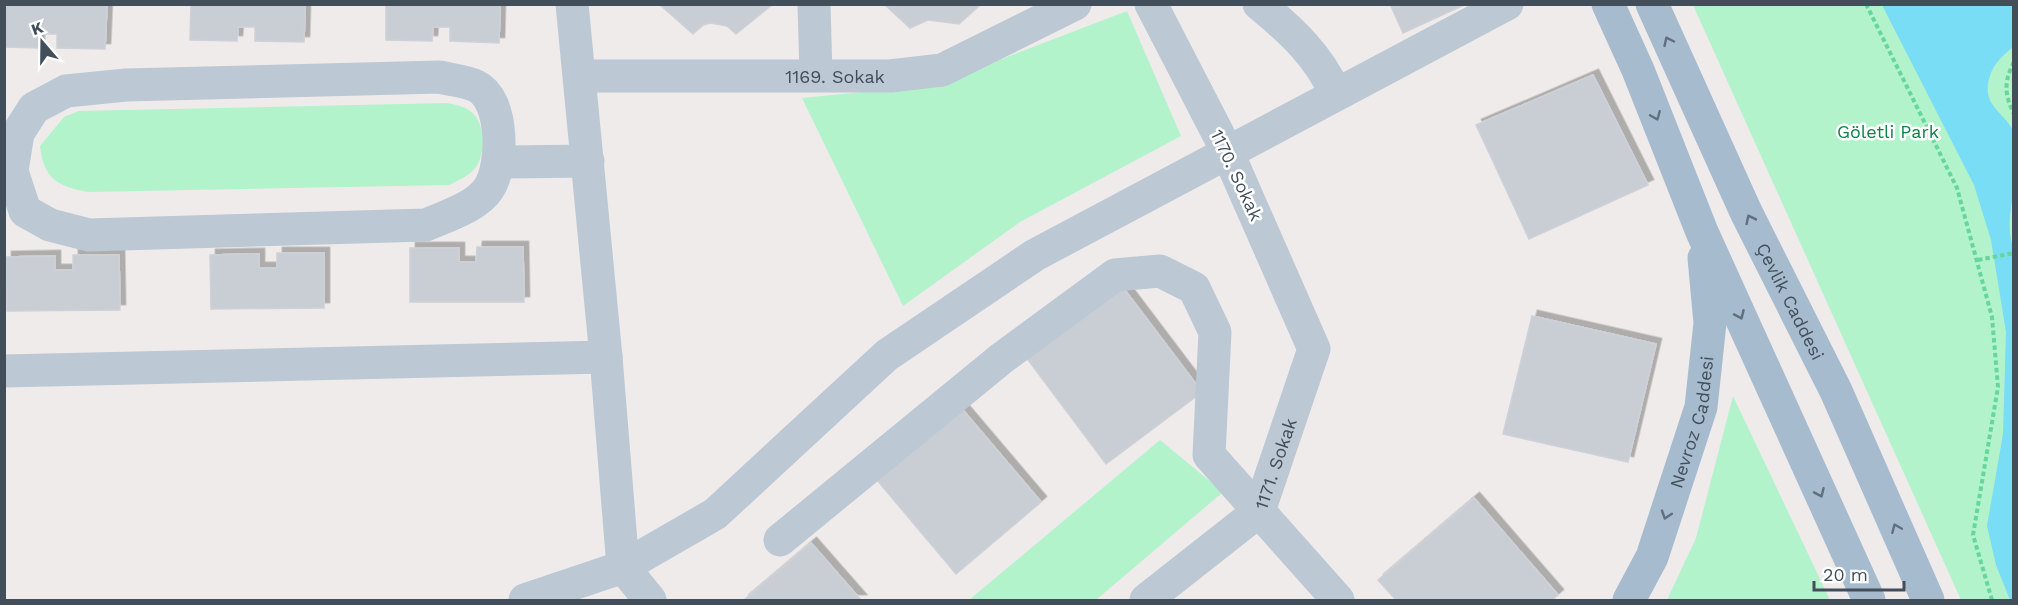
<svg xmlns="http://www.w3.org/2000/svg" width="2018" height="605" viewBox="0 0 2018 605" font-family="'Work Sans',sans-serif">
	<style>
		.green { fill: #b2f3cb }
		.water { fill: #79ddf6 }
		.building { fill: #c9cdd4; stroke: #ced1d8; stroke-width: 1.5; filter: url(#shadow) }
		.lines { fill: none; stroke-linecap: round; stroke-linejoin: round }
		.path { stroke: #66d59e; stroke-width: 4; stroke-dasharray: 4.5 3; stroke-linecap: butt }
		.minor { stroke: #bcc8d3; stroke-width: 33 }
		.major { stroke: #a7bbcf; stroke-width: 33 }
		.oneway { stroke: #606f7e }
		.labels { text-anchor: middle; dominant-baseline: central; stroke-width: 5; stroke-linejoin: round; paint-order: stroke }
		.street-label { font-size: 18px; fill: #424f5b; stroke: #fff }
		.park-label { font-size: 18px; fill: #0c8346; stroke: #fff }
	</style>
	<defs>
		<filter id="shadow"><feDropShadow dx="5.5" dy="-5.5" stdDeviation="0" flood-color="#0004"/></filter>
	</defs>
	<rect width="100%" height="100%" fill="#efebeb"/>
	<path class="green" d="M 1693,5 L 2013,5 L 2013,600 L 1961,600 Z
		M 1127,11 L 1181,136 L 1020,222 L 903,306 L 802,98 L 934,85 Z
		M 447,103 C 458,105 469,107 476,117 C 485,130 485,154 476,167 C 469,176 459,180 449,185 L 88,192 C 57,186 44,179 40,146 L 64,117 L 79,111 Z
		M 1733,396 L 1830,600 L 1667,600 L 1696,538 Z
		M 1160,440 L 1223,492 L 1096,600 L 969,600 Z"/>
	<path class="water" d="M 1882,5 L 2013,5 L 2013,47 C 2001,57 1990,67 1988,84 C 1984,110 2012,116 2014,136 C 2015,152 2015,171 2014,187 C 2011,210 2006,228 2014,251 L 2013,600 L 2010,600 L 1996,565 L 1987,526 L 2003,434 L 2006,332 L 1991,240 L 1974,185 Z"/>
	<path class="building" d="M 4,4 L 107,4 L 105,49 L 57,48 L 57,34 L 39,34 L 39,48 L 4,47 Z
		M 191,4 L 305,4 L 304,42 L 255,41 L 255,27 L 238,27 L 237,41 L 190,40 Z
		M 386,4 L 500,4 L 499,43 L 450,41 L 450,27 L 433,27 L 432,41 L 386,40 Z
		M 659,4 L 773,4 L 736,34 L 727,26 L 711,23 L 703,25 L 693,34 Z
		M 884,4 L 981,4 L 959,24 L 928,20 L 910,28 Z
		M 1390,4 L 1466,4 L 1403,33 Z
		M 1593,75 L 1648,185 L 1529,239 L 1476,125 Z
		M 477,247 L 523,247 L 524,302 L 410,302 L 410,248 L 459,248 L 459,262 L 476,262 Z
		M 277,253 L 324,253 L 324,308 L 211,309 L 210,255 L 259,254 L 259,268 L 277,268 Z
		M 73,255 L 119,255 L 120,310 L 7,311 L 6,257 L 55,256 L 55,270 L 73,270 Z
		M 1121,285 L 1202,392 L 1106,464 L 1025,356 Z
		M 1532,316 L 1656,344 L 1628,462 L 1503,434 Z
		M 962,409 L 1041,502 L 956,574 L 877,480 Z
		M 1474,498 L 1558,595 L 1552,600 L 1396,600 L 1378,580 Z
		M 811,543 L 861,600 L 744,600 Z"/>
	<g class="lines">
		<path class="path" d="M 1866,4 L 1957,188 L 1992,317 L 1998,387 L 1973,535 L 1992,600
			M 2014,62 C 2004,81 2004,94 2014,114
			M 1978,260 L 2014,253"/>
		<g class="minor">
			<path d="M 572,4 L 606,357 L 623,567 L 650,600"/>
			<path d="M 814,4 L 816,75"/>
			<path d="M 1259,4 C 1292,31 1318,55 1336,94"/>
			<path id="s1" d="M 580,76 L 890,76 L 942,70 L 1075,4"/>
			<path d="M 440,77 C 451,80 465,81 476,86 C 504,99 504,165 489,188 C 477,207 446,216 426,225 L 89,235 L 50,225 L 25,211 L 12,171 L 18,133 L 34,108 L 66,91 L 126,85 Z"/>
			<path d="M 499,162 L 588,161"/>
			<path d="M 4,371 L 606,357"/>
			<path d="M 780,540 L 1002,358 L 1115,275 L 1160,271 L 1194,288 L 1215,332 L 1209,455 L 1338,600"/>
			<path d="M 525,600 L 623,567 L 715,514 L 887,355 L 1035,255 L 1507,4"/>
			<path id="s2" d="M 1146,600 L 1259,511 L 1314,349 L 1227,151 L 1151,4"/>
		</g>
		<g class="major">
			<path d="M 1608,4 L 1638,70 L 1702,232 L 1869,600"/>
			<path id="s3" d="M 1652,4 L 1746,212 L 1836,391 L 1928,600"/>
			<path id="s4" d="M 1629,600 L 1652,557 L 1701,407 L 1710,323 L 1704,258"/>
		</g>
	</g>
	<defs><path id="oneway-chevron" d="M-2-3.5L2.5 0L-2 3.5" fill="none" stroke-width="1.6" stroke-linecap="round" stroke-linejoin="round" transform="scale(1.5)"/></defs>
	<g class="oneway">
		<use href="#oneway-chevron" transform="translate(1668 41) rotate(-115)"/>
		<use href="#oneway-chevron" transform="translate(1656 116) rotate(68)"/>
		<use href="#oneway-chevron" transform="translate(1750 219) rotate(-116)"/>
		<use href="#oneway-chevron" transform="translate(1740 315) rotate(66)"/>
		<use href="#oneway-chevron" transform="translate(1820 493) rotate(66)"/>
		<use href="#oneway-chevron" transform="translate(1666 515) rotate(108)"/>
		<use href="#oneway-chevron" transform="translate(1896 528) rotate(-113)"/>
	</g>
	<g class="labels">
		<g class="street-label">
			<text stroke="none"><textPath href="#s1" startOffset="255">1169. Sokak</textPath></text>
			<text transform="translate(1237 175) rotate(65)">1170. Sokak</text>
			<text stroke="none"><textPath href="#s3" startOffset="328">Çevlik Caddesi</textPath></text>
			<text stroke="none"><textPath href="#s4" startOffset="190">Nevroz Caddesi</textPath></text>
			<text stroke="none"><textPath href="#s2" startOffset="194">1171. Sokak</textPath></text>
		</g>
		<g class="park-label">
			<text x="1888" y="131">Göletli Park</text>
		</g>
	</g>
	<rect width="2018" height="605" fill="none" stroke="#424f5b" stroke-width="12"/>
	<g transform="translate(42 42) rotate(340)" stroke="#ffffff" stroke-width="4.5" paint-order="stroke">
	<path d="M0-4.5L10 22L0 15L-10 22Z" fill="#424f5b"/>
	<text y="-9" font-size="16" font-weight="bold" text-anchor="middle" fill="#424f5b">K</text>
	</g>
	<path d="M1814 581v9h90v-9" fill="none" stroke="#424f5b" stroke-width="3"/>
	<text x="1823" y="581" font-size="18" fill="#424f5b" stroke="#ffffff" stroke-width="4.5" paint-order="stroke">20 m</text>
</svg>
